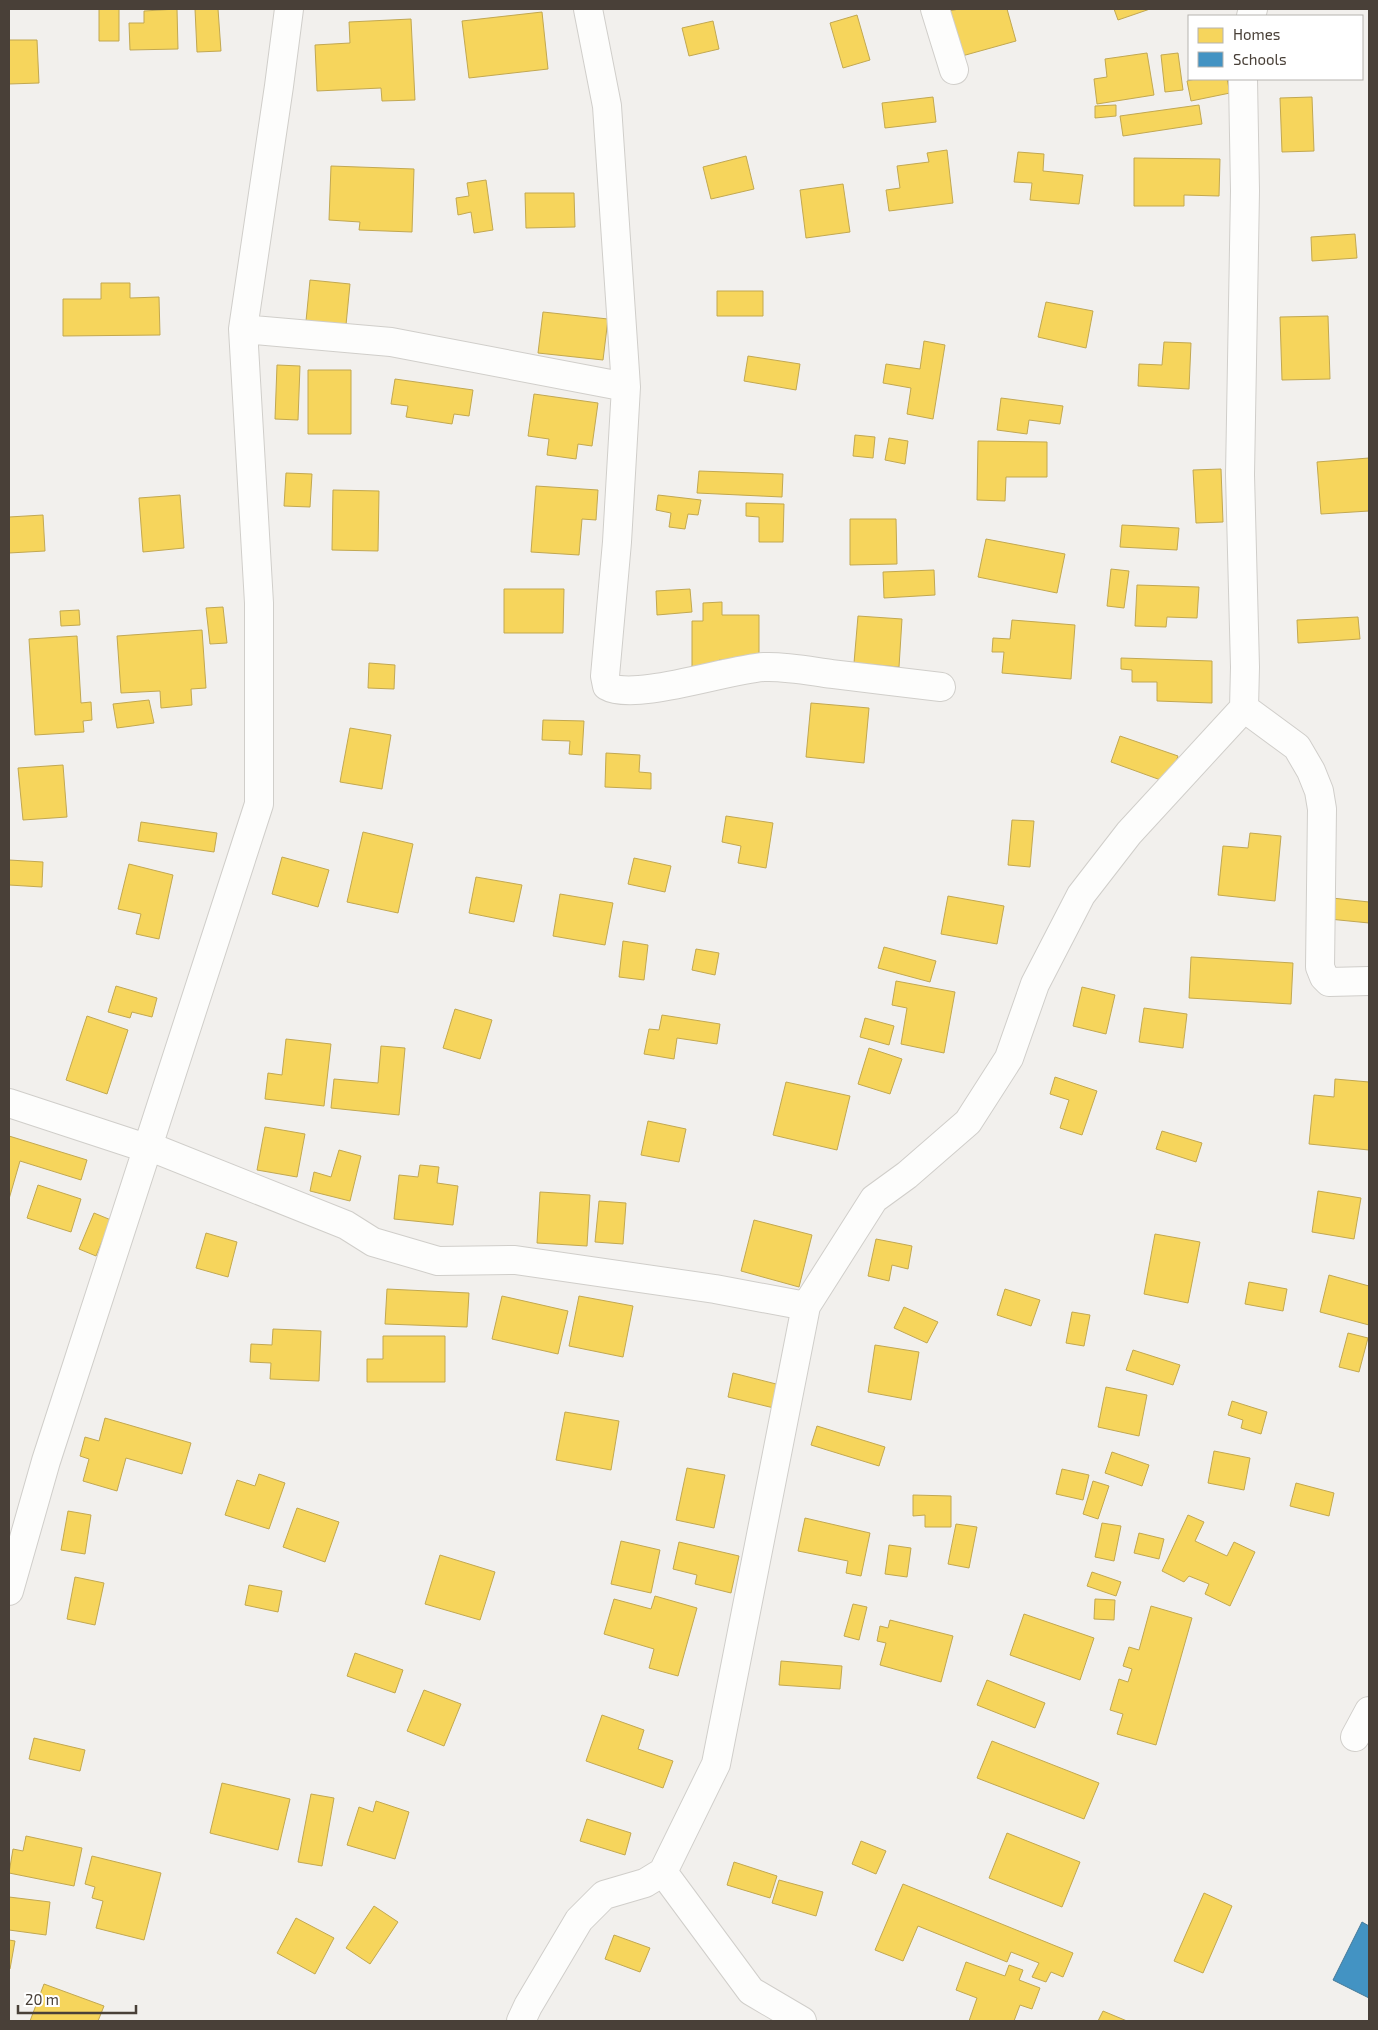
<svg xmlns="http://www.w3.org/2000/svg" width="1378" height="2030" viewBox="0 0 1378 2030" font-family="'Exo 2',sans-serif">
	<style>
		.homes { fill: #f6d55c; stroke: #c2a851 }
		.schools { fill: #4393c3; stroke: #457a99 }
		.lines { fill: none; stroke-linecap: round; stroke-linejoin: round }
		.street-casing { stroke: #d0ceca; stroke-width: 30 }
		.street { stroke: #fdfdfc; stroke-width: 28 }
	</style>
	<rect width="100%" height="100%" fill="#f2f0ed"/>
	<path class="homes" d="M 99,9 L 119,9 L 119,41 L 99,41 Z
		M 177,9 L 178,49 L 130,50 L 129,23 L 144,23 L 144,11 Z
		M 195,9 L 218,9 L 221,51 L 197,52 Z
		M 959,9 L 1007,9 L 1016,41 L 962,56 L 949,11 Z
		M 1114,9 L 1150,9 L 1118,20 Z
		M 542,12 L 548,69 L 469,78 L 462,21 Z
		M 857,15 L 870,60 L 843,68 L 830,23 Z
		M 411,19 L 415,100 L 382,101 L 381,88 L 317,91 L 315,45 L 350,43 L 349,22 Z
		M 713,21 L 719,49 L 689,56 L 682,28 Z
		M 9,40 L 37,40 L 39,83 L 9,84 Z
		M 1147,53 L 1154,95 L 1097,104 L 1094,79 L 1107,77 L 1105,59 Z
		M 1178,53 L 1183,90 L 1165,92 L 1161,55 Z
		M 1195,79 L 1227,79 L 1230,93 L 1191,101 L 1187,81 Z
		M 933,97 L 936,122 L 885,128 L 882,103 Z
		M 1312,97 L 1314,151 L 1282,152 L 1280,98 Z
		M 1116,105 L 1116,116 L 1095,118 L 1095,106 Z
		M 1199,105 L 1202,124 L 1123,136 L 1120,116 Z
		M 947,150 L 953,203 L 889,211 L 886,190 L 900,188 L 897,166 L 929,162 L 927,153 Z
		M 1018,152 L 1044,154 L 1043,171 L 1083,175 L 1079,204 L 1030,200 L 1032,183 L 1014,182 Z
		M 746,156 L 754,189 L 711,199 L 703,167 Z
		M 1134,158 L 1220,159 L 1219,196 L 1184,195 L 1184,206 L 1134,206 Z
		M 331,166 L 414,169 L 412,232 L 359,230 L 360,222 L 329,220 Z
		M 486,180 L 493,230 L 474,233 L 471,212 L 458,215 L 456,198 L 469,196 L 467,183 Z
		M 843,184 L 850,232 L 806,238 L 800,190 Z
		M 525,193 L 574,193 L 575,227 L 526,228 Z
		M 1355,234 L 1357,258 L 1312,261 L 1311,237 Z
		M 310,280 L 350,284 L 346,325 L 306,321 Z
		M 101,283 L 130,283 L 130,298 L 159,297 L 160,335 L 63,336 L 63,299 L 101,299 Z
		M 717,291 L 763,291 L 763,316 L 717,316 Z
		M 1046,302 L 1093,311 L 1086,348 L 1038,337 Z
		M 543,312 L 608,319 L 603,360 L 538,353 Z
		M 1328,316 L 1330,379 L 1282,380 L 1280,317 Z
		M 924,341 L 945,345 L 933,419 L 907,414 L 911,388 L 883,383 L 886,364 L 920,369 Z
		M 1164,342 L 1191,343 L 1189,389 L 1138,386 L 1139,364 L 1162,365 Z
		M 748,356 L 800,364 L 796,390 L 744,381 Z
		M 277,365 L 300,366 L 298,420 L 275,419 Z
		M 308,370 L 351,370 L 351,434 L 308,434 Z
		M 395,379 L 473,390 L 469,416 L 454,414 L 452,424 L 406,417 L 408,406 L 391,404 Z
		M 534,394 L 598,403 L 592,446 L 578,444 L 576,459 L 547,455 L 549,439 L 528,436 Z
		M 1001,398 L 1063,406 L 1060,424 L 1029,420 L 1027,434 L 997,430 Z
		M 855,435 L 875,437 L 873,458 L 853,456 Z
		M 889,438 L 908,441 L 905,464 L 885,460 Z
		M 978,441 L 1047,442 L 1047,477 L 1006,477 L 1005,501 L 977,500 Z
		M 1369,458 L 1369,511 L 1321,514 L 1317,462 Z
		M 1221,469 L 1223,522 L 1196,523 L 1193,470 Z
		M 699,471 L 783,474 L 782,497 L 697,493 Z
		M 286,473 L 312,474 L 310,507 L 284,506 Z
		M 536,486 L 598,490 L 596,520 L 582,519 L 579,555 L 531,552 Z
		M 333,490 L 379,491 L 378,551 L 332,550 Z
		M 180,495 L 184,548 L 143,552 L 139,498 Z
		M 658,495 L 701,500 L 698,515 L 688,514 L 685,529 L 669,527 L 671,513 L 656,510 Z
		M 746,503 L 784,504 L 783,542 L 759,542 L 759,517 L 746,516 Z
		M 43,515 L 45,551 L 9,553 L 9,517 Z
		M 850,519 L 896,519 L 897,564 L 850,565 Z
		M 1122,525 L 1179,528 L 1177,550 L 1120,547 Z
		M 986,539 L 1065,554 L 1057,593 L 978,577 Z
		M 1111,569 L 1129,571 L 1124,608 L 1107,606 Z
		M 934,570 L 935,595 L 884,598 L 883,572 Z
		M 1137,585 L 1199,587 L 1197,618 L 1167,617 L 1166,627 L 1135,626 Z
		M 504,589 L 564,589 L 563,633 L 504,633 Z
		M 690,589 L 692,612 L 657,615 L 656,591 Z
		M 722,602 L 722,615 L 759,615 L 759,660 L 719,660 L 719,671 L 692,671 L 692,621 L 703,621 L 703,603 Z
		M 223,607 L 227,643 L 210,644 L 206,608 Z
		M 79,610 L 80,625 L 61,626 L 60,611 Z
		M 858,616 L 902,619 L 899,667 L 854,663 Z
		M 1358,617 L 1360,639 L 1298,643 L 1297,620 Z
		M 1012,620 L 1075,625 L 1071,679 L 1002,673 L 1004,652 L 992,652 L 993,638 L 1010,639 Z
		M 202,630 L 206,688 L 191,689 L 192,705 L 161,708 L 160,691 L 121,693 L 117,636 Z
		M 77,636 L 81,703 L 91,702 L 92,720 L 83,721 L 84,732 L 35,735 L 29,639 Z
		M 1121,658 L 1212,661 L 1212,703 L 1157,701 L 1157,682 L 1132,682 L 1132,670 L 1121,669 Z
		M 369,663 L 395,665 L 394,689 L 368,688 Z
		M 149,700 L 154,723 L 117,728 L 113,704 Z
		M 811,703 L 869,708 L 864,763 L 806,757 Z
		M 543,720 L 584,721 L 582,755 L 569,754 L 570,741 L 542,740 Z
		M 350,728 L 391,735 L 382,789 L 340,782 Z
		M 1120,736 L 1178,756 L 1169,783 L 1111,762 Z
		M 606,753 L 640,755 L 639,772 L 651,773 L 651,789 L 605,787 Z
		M 63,765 L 67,817 L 23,820 L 18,768 Z
		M 726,816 L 773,823 L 766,868 L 738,863 L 741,846 L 722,842 Z
		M 1012,820 L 1034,821 L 1030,867 L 1008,865 Z
		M 141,822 L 217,833 L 214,852 L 138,841 Z
		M 363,832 L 413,844 L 398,913 L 347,902 Z
		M 1250,833 L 1281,836 L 1275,901 L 1218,895 L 1223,846 L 1248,848 Z
		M 282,857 L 329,870 L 318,907 L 272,894 Z
		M 634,858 L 671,866 L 665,892 L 628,884 Z
		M 9,860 L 43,862 L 42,887 L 9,885 Z
		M 129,864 L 173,875 L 159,939 L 136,934 L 141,914 L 118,909 Z
		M 476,877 L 522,885 L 514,922 L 469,913 Z
		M 560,894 L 613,903 L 605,945 L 553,936 Z
		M 948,896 L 1004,906 L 997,944 L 941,934 Z
		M 1332,898 L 1369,902 L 1369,923 L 1329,919 Z
		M 623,941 L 648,945 L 644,980 L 619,977 Z
		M 884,947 L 936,961 L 930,982 L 878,968 Z
		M 696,949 L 719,953 L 715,975 L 692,970 Z
		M 1191,957 L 1293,963 L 1291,1004 L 1189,998 Z
		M 896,981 L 955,992 L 944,1053 L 901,1044 L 907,1008 L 892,1005 Z
		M 116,986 L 157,998 L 152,1017 L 132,1012 L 130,1018 L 108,1012 Z
		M 1082,987 L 1115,995 L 1106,1034 L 1073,1026 Z
		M 1144,1008 L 1187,1014 L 1183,1048 L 1139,1042 Z
		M 455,1009 L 492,1020 L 480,1059 L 443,1048 Z
		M 662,1015 L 720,1024 L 717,1044 L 677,1038 L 674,1059 L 644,1054 L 649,1029 L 659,1030 Z
		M 87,1016 L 128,1030 L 107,1094 L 66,1080 Z
		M 865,1018 L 894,1026 L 889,1045 L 860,1037 Z
		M 286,1039 L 331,1044 L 324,1106 L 265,1099 L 268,1073 L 282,1075 Z
		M 381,1046 L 405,1048 L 399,1115 L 331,1108 L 334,1079 L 378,1083 Z
		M 869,1048 L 902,1059 L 890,1094 L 858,1084 Z
		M 1055,1077 L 1097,1091 L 1082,1135 L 1060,1128 L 1069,1100 L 1050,1094 Z
		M 1335,1079 L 1369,1082 L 1369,1150 L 1309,1144 L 1314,1095 L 1334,1097 Z
		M 786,1082 L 850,1096 L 837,1150 L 773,1135 Z
		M 648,1121 L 686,1129 L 679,1162 L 641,1155 Z
		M 265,1127 L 305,1134 L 297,1177 L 257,1170 Z
		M 1162,1131 L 1202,1143 L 1196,1162 L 1156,1149 Z
		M 9,1136 L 87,1160 L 81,1180 L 20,1161 L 9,1199 Z
		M 339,1150 L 361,1156 L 350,1201 L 310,1191 L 314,1172 L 331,1177 Z
		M 420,1165 L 439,1167 L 437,1183 L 458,1186 L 453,1225 L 394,1219 L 399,1175 L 418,1177 Z
		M 38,1185 L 81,1199 L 71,1232 L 27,1218 Z
		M 1318,1191 L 1361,1198 L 1354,1239 L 1312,1232 Z
		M 540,1192 L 590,1195 L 587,1246 L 537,1243 Z
		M 599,1201 L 626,1203 L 623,1244 L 595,1242 Z
		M 94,1213 L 111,1220 L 96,1256 L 79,1249 Z
		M 754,1220 L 812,1235 L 799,1287 L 741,1271 Z
		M 206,1233 L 237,1242 L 228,1277 L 196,1268 Z
		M 1155,1234 L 1200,1242 L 1188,1303 L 1144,1294 Z
		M 876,1239 L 912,1246 L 908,1269 L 892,1265 L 889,1281 L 868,1276 Z
		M 1329,1275 L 1369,1286 L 1369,1325 L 1320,1312 Z
		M 1249,1282 L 1287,1289 L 1283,1311 L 1245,1304 Z
		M 387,1289 L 469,1293 L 467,1327 L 385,1324 Z
		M 1005,1289 L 1040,1300 L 1031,1326 L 997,1315 Z
		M 502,1296 L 568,1311 L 558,1354 L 492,1339 Z
		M 579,1296 L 633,1306 L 623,1357 L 569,1346 Z
		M 904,1307 L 938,1322 L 927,1343 L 894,1328 Z
		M 1072,1312 L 1090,1315 L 1084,1346 L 1066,1343 Z
		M 273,1329 L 321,1331 L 319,1381 L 270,1379 L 271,1363 L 250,1362 L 251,1344 L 272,1345 Z
		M 1348,1333 L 1368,1338 L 1359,1372 L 1339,1367 Z
		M 383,1336 L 445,1336 L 445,1382 L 367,1382 L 367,1359 L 383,1359 Z
		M 875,1345 L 919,1352 L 911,1400 L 868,1392 Z
		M 1133,1350 L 1180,1365 L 1173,1385 L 1126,1370 Z
		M 733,1373 L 780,1385 L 774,1408 L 728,1397 Z
		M 1106,1387 L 1147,1395 L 1139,1436 L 1098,1427 Z
		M 1232,1401 L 1267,1412 L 1261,1434 L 1241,1428 L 1243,1420 L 1228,1415 Z
		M 565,1412 L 619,1421 L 611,1470 L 556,1460 Z
		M 105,1418 L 191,1443 L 182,1474 L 126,1458 L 117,1491 L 83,1481 L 89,1459 L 80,1456 L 85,1437 L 99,1441 Z
		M 817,1426 L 885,1447 L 879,1466 L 811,1445 Z
		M 1214,1451 L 1250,1458 L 1244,1490 L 1208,1483 Z
		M 1112,1452 L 1149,1465 L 1142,1486 L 1105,1473 Z
		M 687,1468 L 725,1475 L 714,1528 L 676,1520 Z
		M 1062,1469 L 1089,1475 L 1083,1500 L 1056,1494 Z
		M 259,1474 L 285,1483 L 269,1529 L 225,1515 L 237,1480 L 255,1486 Z
		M 1093,1481 L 1109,1486 L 1098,1519 L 1083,1514 Z
		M 1296,1483 L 1334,1493 L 1329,1516 L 1290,1506 Z
		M 913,1495 L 951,1496 L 951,1527 L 925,1527 L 925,1515 L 913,1516 Z
		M 297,1508 L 339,1522 L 325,1562 L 283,1547 Z
		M 68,1511 L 91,1515 L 85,1554 L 61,1550 Z
		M 1188,1515 L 1204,1522 L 1195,1541 L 1227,1556 L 1234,1542 L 1255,1552 L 1230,1606 L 1205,1594 L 1209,1584 L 1189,1576 L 1184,1582 L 1162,1571 Z
		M 805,1518 L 870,1533 L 861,1576 L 846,1573 L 848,1561 L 798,1551 Z
		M 1102,1523 L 1121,1526 L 1114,1561 L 1095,1557 Z
		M 956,1524 L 977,1527 L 969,1568 L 948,1564 Z
		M 1139,1533 L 1164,1539 L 1159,1559 L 1134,1553 Z
		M 621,1541 L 660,1550 L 651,1593 L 611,1584 Z
		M 679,1542 L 739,1556 L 731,1593 L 695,1584 L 697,1575 L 673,1569 Z
		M 889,1545 L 911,1548 L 907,1577 L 885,1574 Z
		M 440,1555 L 495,1572 L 480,1620 L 425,1604 Z
		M 1092,1572 L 1121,1582 L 1116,1596 L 1087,1586 Z
		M 75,1577 L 104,1583 L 95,1625 L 67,1619 Z
		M 249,1585 L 282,1591 L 278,1612 L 245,1605 Z
		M 655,1596 L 697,1608 L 678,1676 L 649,1668 L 654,1649 L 604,1634 L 614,1599 L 651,1609 Z
		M 1095,1599 L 1115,1600 L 1114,1620 L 1094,1619 Z
		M 853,1604 L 867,1607 L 859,1640 L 844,1636 Z
		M 1151,1606 L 1192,1618 L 1156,1745 L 1117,1734 L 1123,1714 L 1110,1710 L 1119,1679 L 1128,1682 L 1132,1669 L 1123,1666 L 1129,1647 L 1139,1650 Z
		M 1024,1614 L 1094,1638 L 1080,1680 L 1010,1655 Z
		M 890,1620 L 953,1636 L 941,1682 L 880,1665 L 886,1643 L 877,1641 L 880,1626 L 888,1628 Z
		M 355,1653 L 403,1670 L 395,1693 L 347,1676 Z
		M 781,1661 L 842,1666 L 840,1689 L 779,1685 Z
		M 987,1680 L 1045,1703 L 1035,1728 L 977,1705 Z
		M 424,1690 L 461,1704 L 444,1746 L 407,1731 Z
		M 602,1715 L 644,1730 L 638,1749 L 673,1761 L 663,1788 L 586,1761 Z
		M 34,1738 L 85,1750 L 80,1771 L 29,1759 Z
		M 992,1741 L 1099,1783 L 1084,1819 L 977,1778 Z
		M 222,1783 L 290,1799 L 278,1850 L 210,1833 Z
		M 311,1794 L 334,1798 L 322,1866 L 298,1862 Z
		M 376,1801 L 409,1812 L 395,1859 L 347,1845 L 359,1807 L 373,1812 Z
		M 587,1819 L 631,1833 L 625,1855 L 580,1841 Z
		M 1007,1833 L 1080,1862 L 1062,1907 L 989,1878 Z
		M 26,1836 L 82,1848 L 74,1886 L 9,1873 L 13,1849 L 23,1851 Z
		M 861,1841 L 886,1851 L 876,1874 L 852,1864 Z
		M 92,1856 L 161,1873 L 144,1940 L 96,1928 L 103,1901 L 92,1898 L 95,1887 L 85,1884 Z
		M 734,1862 L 777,1876 L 770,1898 L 727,1885 Z
		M 779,1880 L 823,1892 L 816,1916 L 772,1903 Z
		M 903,1884 L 1073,1953 L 1063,1977 L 1051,1972 L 1046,1982 L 1032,1977 L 1039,1963 L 1011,1952 L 1007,1962 L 918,1926 L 903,1961 L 875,1950 Z
		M 1204,1893 L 1232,1906 L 1203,1973 L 1174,1961 Z
		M 9,1897 L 50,1902 L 46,1935 L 9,1930 Z
		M 374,1906 L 398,1922 L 370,1964 L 346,1948 Z
		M 296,1918 L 334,1938 L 315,1974 L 277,1953 Z
		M 614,1935 L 650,1948 L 640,1972 L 605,1959 Z
		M 9,1940 L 15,1941 L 10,1969 L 9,1968 Z
		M 966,1962 L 1005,1976 L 1009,1965 L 1023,1970 L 1019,1980 L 1040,1988 L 1032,2009 L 1020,2005 L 1014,2021 L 969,2021 L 977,1998 L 956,1990 Z
		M 44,1984 L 104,2006 L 98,2021 L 30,2021 Z
		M 1103,2011 L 1127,2021 L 1098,2021 Z"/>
	<path class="schools" d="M 1362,1922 L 1369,1926 L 1369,1998 L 1333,1980 Z"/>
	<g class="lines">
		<g class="street-casing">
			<path id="street" d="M 588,9 L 607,106 L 626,387 L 617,542 L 605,676 L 607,686 C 634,702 729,669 764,667 C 786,666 810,671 832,674 C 868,678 905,683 941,687
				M 935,9 L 954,70
				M 1251,16 L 1253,9
				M 243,329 L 391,342 L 626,387
				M 1244,708 L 1297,747 L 1311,771 L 1319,791 L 1322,809 L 1320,967 L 1324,977 L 1329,982 L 1369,981
				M 9,1103 L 146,1148 L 148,1146 L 346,1225 L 373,1242 L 438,1261 L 515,1260 L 715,1289 L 806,1306 L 716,1764 L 663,1872 L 645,1883 L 604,1895 L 579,1920 L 528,2006 L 521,2021
				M 806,1306 L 874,1199 L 907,1175 L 968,1122 L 1009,1058 L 1035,984 L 1081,895 L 1129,833 L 1244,708 L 1245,667 L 1240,475 L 1245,191 L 1243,79
				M 9,1591 L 46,1461 L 259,804 L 259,603 L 243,329 L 279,86 L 289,9
				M 1355,1737 L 1369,1711
				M 663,1872 L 751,1991 L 802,2021"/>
		</g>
		<use href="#street" class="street"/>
	</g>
	<rect width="1378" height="2030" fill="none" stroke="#494038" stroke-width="20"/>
	<rect x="1188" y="15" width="175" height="65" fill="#ffffff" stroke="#b6b3af"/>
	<rect x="1198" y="28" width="25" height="15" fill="#f6d55c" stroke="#b6b3af"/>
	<text x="1233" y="40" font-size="15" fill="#494038">Homes</text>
	<rect x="1198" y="52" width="25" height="15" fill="#4393c3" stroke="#b6b3af"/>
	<text x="1233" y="65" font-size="15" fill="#494038">Schools</text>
	<path d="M18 2005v8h118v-8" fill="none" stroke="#494038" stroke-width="2.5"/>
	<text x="25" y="2005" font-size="15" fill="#494038" stroke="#ffffff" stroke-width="4" paint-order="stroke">20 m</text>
</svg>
